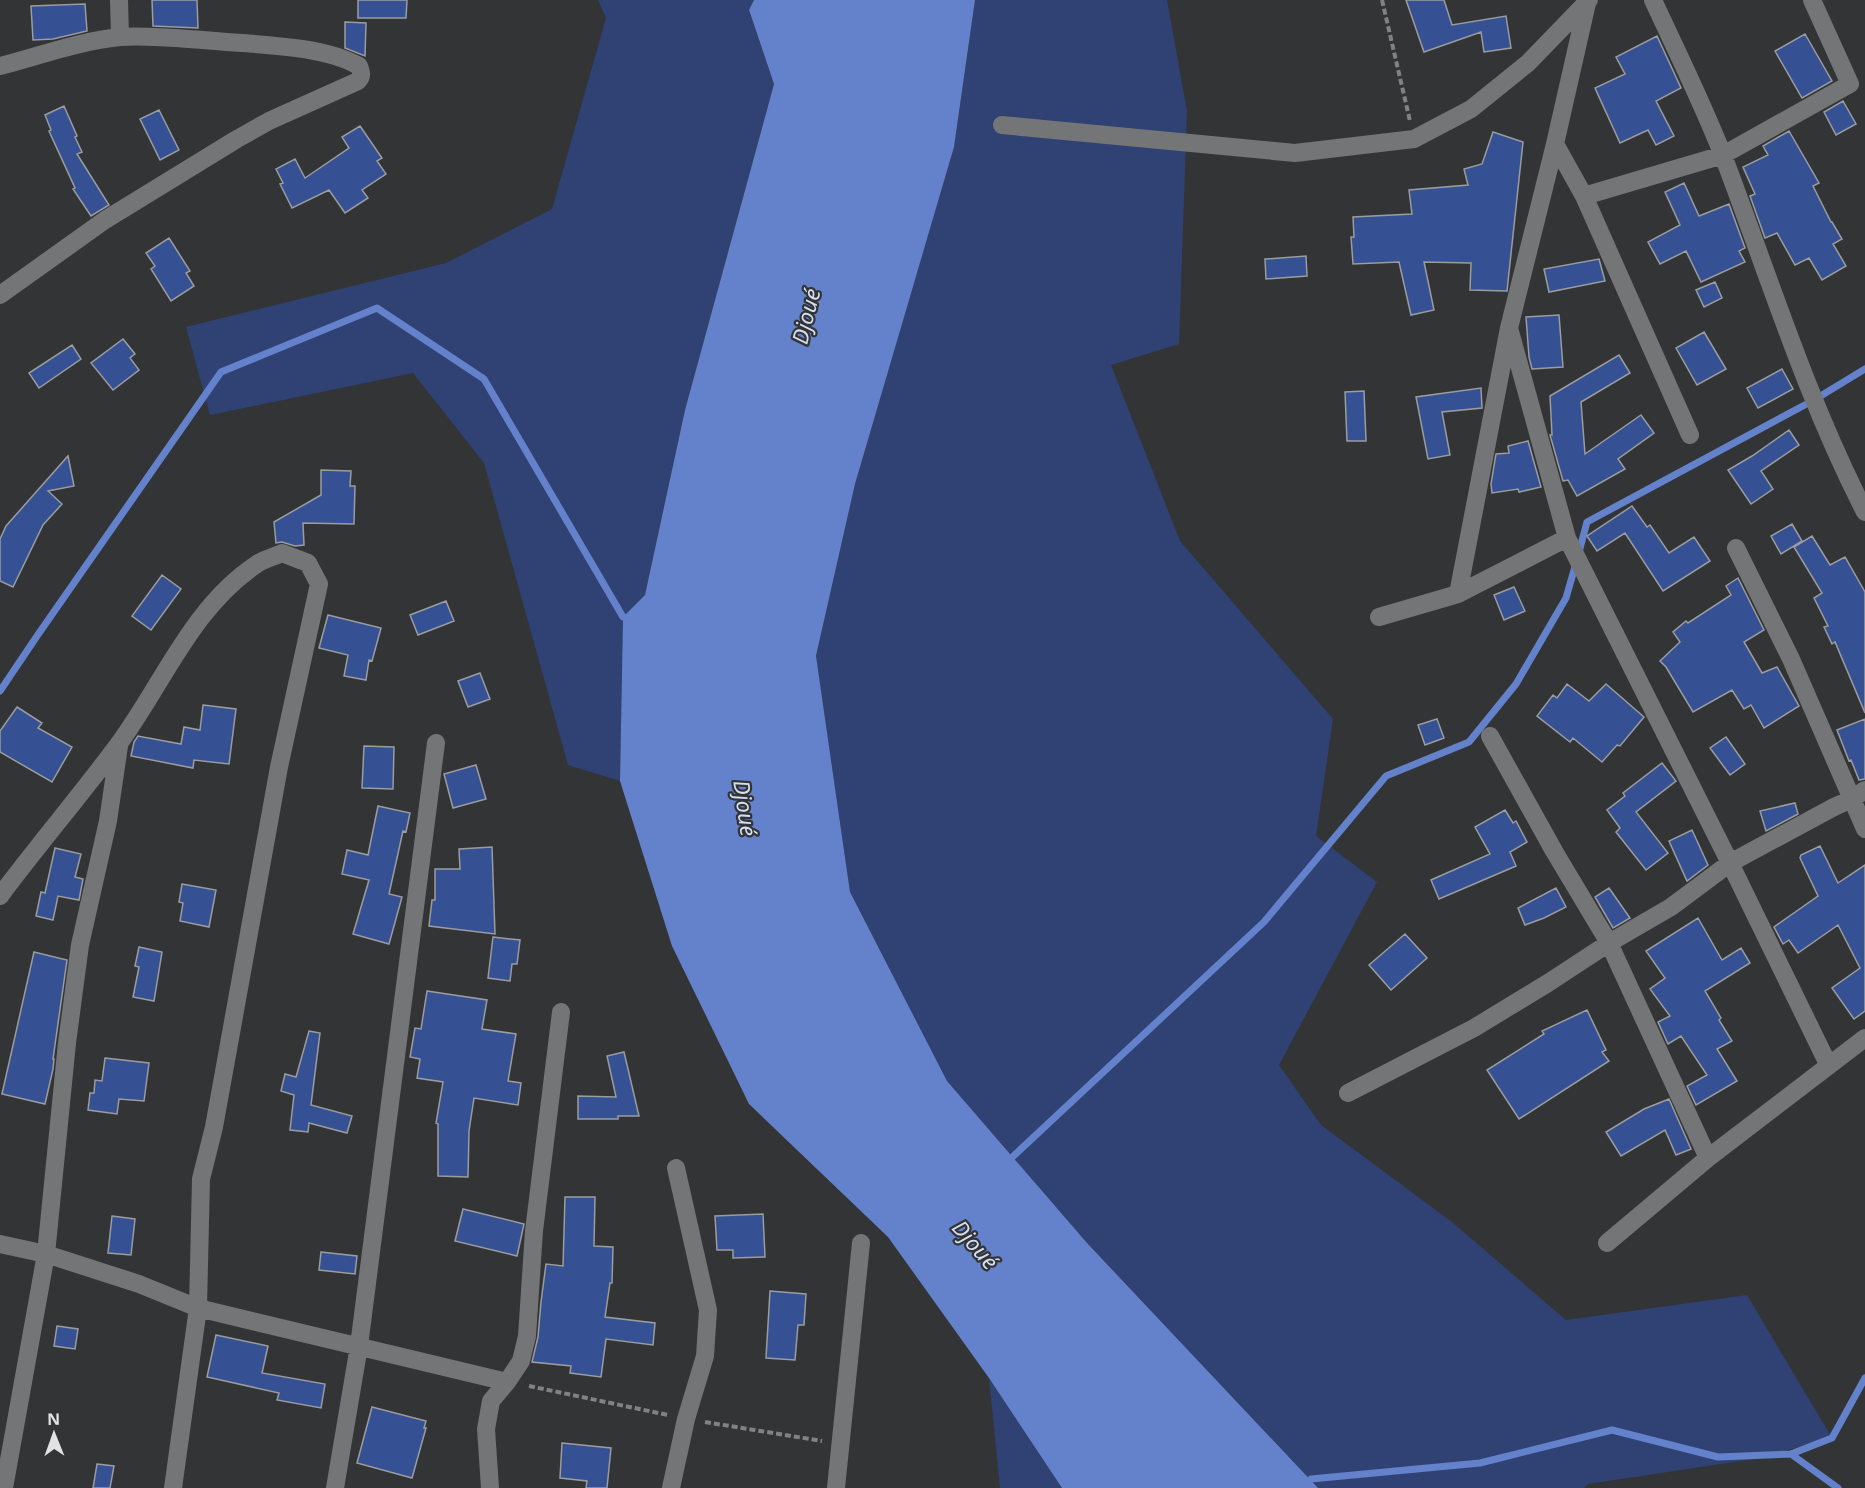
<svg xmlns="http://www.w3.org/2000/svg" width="1865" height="1488" viewBox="0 0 1865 1488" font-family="'Noto Sans',sans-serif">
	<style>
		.green { fill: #2f4273 }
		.water { fill: #6482cb }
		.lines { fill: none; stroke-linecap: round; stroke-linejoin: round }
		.stream { stroke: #6482cb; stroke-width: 7 }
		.building { fill: #365094; stroke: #9a9c9e; stroke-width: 1.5 }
		.path { stroke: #818284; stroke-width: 4; stroke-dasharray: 6 3; stroke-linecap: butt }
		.minor { stroke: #737577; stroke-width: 18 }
		.labels { text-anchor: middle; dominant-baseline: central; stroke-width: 4.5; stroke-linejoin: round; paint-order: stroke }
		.water-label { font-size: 22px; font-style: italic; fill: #d5def2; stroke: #333436 }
	</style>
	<rect width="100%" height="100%" fill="#333436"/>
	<path class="green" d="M 598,0 L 754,0 L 749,11 L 774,84 L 685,410 L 645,595 L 623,617 L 620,781 L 568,765 L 484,463 L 413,373 L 210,415 L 186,327 L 446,263 L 552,209 L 606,18 Z
		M 975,0 L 1167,0 L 1187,111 L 1179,344 L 1111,365 L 1180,541 L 1333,719 L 1316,836 L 1377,882 L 1279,1065 L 1321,1125 L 1452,1222 L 1566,1320 L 1747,1295 L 1832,1438 L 1754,1459 L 1588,1484 L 1584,1488 L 1318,1488 L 1087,1243 L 947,1081 L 850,892 L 816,657 L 855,484 L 954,147 Z
		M 989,1378 L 1062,1488 L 1000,1488 Z"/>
	<path class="water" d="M 754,0 L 975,0 L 954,147 L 855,484 L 816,656 L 850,892 L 947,1081 L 1087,1243 L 1318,1488 L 1062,1488 L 989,1378 L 888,1237 L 749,1104 L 672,946 L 620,781 L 623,617 L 645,595 L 685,410 L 774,84 L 749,10 Z"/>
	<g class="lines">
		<path class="stream" d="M 1579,552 L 1587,522 L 1814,400 L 1865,369
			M 0,691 L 37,636 L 221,372 L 377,308 L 484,379 L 623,617 L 632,619
			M 1006,1163 L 1264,922 L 1386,776 L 1469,742 L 1516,684 L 1566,598 L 1576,563
			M 1791,1454 L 1838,1488
			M 1301,1488 L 1311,1479 L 1480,1463 L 1612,1430 L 1718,1457 L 1791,1454 L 1832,1438 L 1865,1378"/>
	</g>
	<path class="building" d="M 152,0 L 197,0 L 198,28 L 153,26 Z
		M 358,0 L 407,0 L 406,18 L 358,18 Z
		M 1406,0 L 1444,0 L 1452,25 L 1506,16 L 1511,48 L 1484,52 L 1481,32 L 1424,52 Z
		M 85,4 L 87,31 L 53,39 L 33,40 L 31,6 Z
		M 345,22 L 366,23 L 365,56 L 345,48 Z
		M 1805,34 L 1832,81 L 1802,98 L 1775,51 Z
		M 1657,36 L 1681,88 L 1656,101 L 1674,136 L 1656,145 L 1648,130 L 1620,143 L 1595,88 L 1625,74 L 1616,57 Z
		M 1843,101 L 1856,124 L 1836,135 L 1824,112 Z
		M 64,106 L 77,136 L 75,137 L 82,152 L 77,154 L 109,205 L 91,216 L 73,189 L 75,188 L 49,131 L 51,130 L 45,115 Z
		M 159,110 L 179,150 L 160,160 L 140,119 Z
		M 360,126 L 382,158 L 377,161 L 386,174 L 362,190 L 368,198 L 345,213 L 329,190 L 292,208 L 280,184 L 283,183 L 276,169 L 295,159 L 305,178 L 349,148 L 342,137 Z
		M 1789,131 L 1819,183 L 1813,186 L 1831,222 L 1832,222 L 1842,239 L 1833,244 L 1846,266 L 1822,280 L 1809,258 L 1795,265 L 1777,233 L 1765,238 L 1750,196 L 1755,194 L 1743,167 L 1768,155 L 1763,146 Z
		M 1493,132 L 1523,142 L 1507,291 L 1470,290 L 1471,263 L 1424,262 L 1434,310 L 1411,315 L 1399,262 L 1353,264 L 1351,237 L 1354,237 L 1353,217 L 1412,214 L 1409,190 L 1468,185 L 1464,169 L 1482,164 Z
		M 1684,183 L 1699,216 L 1729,204 L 1745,248 L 1739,251 L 1745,262 L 1701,282 L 1686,251 L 1660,264 L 1648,242 L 1680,225 L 1665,192 Z
		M 169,238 L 190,271 L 186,273 L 194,286 L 171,301 L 151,269 L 155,266 L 146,253 Z
		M 1306,256 L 1307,276 L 1266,279 L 1265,259 Z
		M 1599,259 L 1605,281 L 1549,292 L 1544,269 Z
		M 1715,282 L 1722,298 L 1704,307 L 1696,290 Z
		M 1559,315 L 1563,367 L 1532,369 L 1529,357 L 1526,317 Z
		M 1704,332 L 1726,369 L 1697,385 L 1676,348 Z
		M 123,339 L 135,354 L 130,358 L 139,370 L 113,390 L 91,363 Z
		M 72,345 L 81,359 L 39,388 L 29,373 Z
		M 1619,355 L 1630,373 L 1581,402 L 1585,454 L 1641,415 L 1654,433 L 1618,459 L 1625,469 L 1577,496 L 1568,480 L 1563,481 L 1550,435 L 1552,435 L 1550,396 Z
		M 1782,369 L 1793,389 L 1758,408 L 1747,388 Z
		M 1481,388 L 1482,408 L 1442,412 L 1450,455 L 1428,459 L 1416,397 Z
		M 1364,391 L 1366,441 L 1347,441 L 1345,392 Z
		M 1789,430 L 1799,445 L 1761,471 L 1773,489 L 1751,504 L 1728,470 L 1752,456 Z
		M 1528,441 L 1541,487 L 1519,492 L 1518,489 L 1492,493 L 1491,484 L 1496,454 L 1509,453 L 1508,446 Z
		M 68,456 L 74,486 L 48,491 L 62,504 L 43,525 L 13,587 L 0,581 L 0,539 L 6,526 Z
		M 321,470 L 351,471 L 350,486 L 355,486 L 354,524 L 303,523 L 304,545 L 295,546 L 282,542 L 276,543 L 274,522 L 321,495 Z
		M 1632,506 L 1647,527 L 1650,525 L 1669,553 L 1694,537 L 1710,561 L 1663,591 L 1625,533 L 1597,551 L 1587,536 Z
		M 1792,524 L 1802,541 L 1781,554 L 1771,536 Z
		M 1812,536 L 1830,565 L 1845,557 L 1865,592 L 1865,713 L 1835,642 L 1832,644 L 1824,627 L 1828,626 L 1814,598 L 1822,593 L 1794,547 Z
		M 162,575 L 181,589 L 151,630 L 132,616 Z
		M 1738,578 L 1764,630 L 1744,642 L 1762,673 L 1777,667 L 1799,706 L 1764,728 L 1751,705 L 1744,709 L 1732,690 L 1693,712 L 1666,667 L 1660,661 L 1680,642 L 1673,632 L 1686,621 L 1688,623 L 1731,595 L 1726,586 Z
		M 1514,587 L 1525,611 L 1504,620 L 1494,595 Z
		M 446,601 L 454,621 L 418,635 L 410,615 Z
		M 328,615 L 381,628 L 372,661 L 369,660 L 366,680 L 344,676 L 348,655 L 319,648 Z
		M 480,673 L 490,699 L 468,707 L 458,681 Z
		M 1567,684 L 1589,701 L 1606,684 L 1644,717 L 1620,746 L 1617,745 L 1602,762 L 1573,738 L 1570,742 L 1537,716 L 1553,695 L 1557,698 Z
		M 203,705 L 236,709 L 229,764 L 194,760 L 193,768 L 131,756 L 134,742 L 138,736 L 181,744 L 184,727 L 200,730 Z
		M 17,707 L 42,723 L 38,728 L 72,747 L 52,782 L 0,752 L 0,731 Z
		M 1437,719 L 1444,738 L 1425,745 L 1418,725 Z
		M 1865,719 L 1865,779 L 1859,780 L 1851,760 L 1849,761 L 1837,730 Z
		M 1726,737 L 1745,764 L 1730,775 L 1710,748 Z
		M 364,746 L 394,747 L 393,789 L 362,788 Z
		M 1662,763 L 1676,781 L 1636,812 L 1668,853 L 1646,870 L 1616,832 L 1620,828 L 1607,810 L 1625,796 L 1623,793 Z
		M 476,765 L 486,799 L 453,808 L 444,774 Z
		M 1795,803 L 1798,814 L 1766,831 L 1760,811 Z
		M 378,806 L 410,813 L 406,832 L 403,831 L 389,894 L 402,897 L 389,944 L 353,934 L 369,880 L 342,874 L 347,850 L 368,855 Z
		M 1505,810 L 1513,823 L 1516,821 L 1527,842 L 1510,852 L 1516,866 L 1439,899 L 1431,880 L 1490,854 L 1475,827 Z
		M 1692,830 L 1708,865 L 1687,881 L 1669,841 Z
		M 1820,846 L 1838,883 L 1865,865 L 1865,1011 L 1854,1019 L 1832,988 L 1860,968 L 1838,925 L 1798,953 L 1789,940 L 1783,944 L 1774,927 L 1818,896 L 1800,858 L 1801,855 Z
		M 492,847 L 495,934 L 429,926 L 432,900 L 435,900 L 435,869 L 460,869 L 459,849 Z
		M 55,848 L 81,854 L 75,877 L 83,879 L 79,900 L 58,896 L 53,920 L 36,916 L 41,892 L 45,893 Z
		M 182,884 L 216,890 L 209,927 L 180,921 L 183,903 L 179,902 Z
		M 1556,888 L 1566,907 L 1544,918 L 1525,925 L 1518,908 Z
		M 1609,888 L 1630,918 L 1613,928 L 1595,897 Z
		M 1698,918 L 1722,960 L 1741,948 L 1750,963 L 1705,991 L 1721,1018 L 1719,1020 L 1732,1041 L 1717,1049 L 1737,1081 L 1696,1105 L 1687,1086 L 1707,1075 L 1681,1036 L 1668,1044 L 1658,1022 L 1670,1016 L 1650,989 L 1665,978 L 1646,951 Z
		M 1405,934 L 1427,958 L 1391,990 L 1369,965 Z
		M 493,937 L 520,940 L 517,964 L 512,964 L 510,981 L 488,978 Z
		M 139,947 L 162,952 L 154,1001 L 133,997 L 139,967 L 135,966 Z
		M 34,952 L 67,960 L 53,1059 L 54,1059 L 53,1069 L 45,1104 L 2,1094 Z
		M 427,991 L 487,1000 L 482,1029 L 516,1034 L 508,1081 L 521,1083 L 518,1105 L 474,1098 L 469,1131 L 468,1177 L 438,1176 L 438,1124 L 436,1123 L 443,1082 L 417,1078 L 420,1059 L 410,1057 L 415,1028 L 421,1029 Z
		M 1587,1010 L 1606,1050 L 1602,1052 L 1609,1061 L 1519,1119 L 1487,1070 L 1544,1034 L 1542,1031 Z
		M 309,1031 L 320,1033 L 311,1105 L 352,1116 L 347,1133 L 309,1123 L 308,1132 L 290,1130 L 294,1095 L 281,1091 L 285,1074 L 296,1077 Z
		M 624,1052 L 639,1116 L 618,1116 L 618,1119 L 578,1119 L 578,1096 L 616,1097 L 607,1056 Z
		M 105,1058 L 149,1063 L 144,1101 L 119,1099 L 117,1114 L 88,1110 L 90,1093 L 94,1093 L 95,1080 L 102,1081 Z
		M 1669,1099 L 1691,1149 L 1676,1155 L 1665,1130 L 1621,1156 L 1606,1132 L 1644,1109 Z
		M 565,1197 L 595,1197 L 594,1246 L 613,1247 L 612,1283 L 610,1283 L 605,1317 L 655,1323 L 653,1345 L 606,1339 L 601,1377 L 570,1373 L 571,1366 L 532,1362 L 538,1337 L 541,1302 L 546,1264 L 563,1266 Z
		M 463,1209 L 524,1224 L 517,1256 L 455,1241 Z
		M 763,1214 L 765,1257 L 733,1258 L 733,1250 L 717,1250 L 715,1216 Z
		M 112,1216 L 135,1219 L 131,1255 L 108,1253 Z
		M 321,1252 L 357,1256 L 355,1274 L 319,1270 Z
		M 770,1291 L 806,1294 L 804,1325 L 798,1325 L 795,1360 L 766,1358 Z
		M 57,1326 L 78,1329 L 75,1349 L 54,1346 Z
		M 216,1335 L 268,1346 L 262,1373 L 325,1384 L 321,1408 L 277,1400 L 279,1393 L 207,1377 Z
		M 372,1407 L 426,1421 L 424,1428 L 426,1428 L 412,1478 L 357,1463 Z
		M 562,1443 L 611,1448 L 607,1488 L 586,1488 L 587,1481 L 560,1478 Z
		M 97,1464 L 114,1466 L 110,1488 L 93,1488 Z"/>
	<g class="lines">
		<path class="path" d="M 1382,0 L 1410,121
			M 529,1386 L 668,1415
			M 705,1422 L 822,1441"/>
		<path class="minor" d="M 119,0 L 120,37
			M 1653,0 C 1677,52 1703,104 1724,158 C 1769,277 1807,399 1865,512
			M 0,66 C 39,56 79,41 120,37 C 151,35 184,39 216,41 C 258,45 321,45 359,66 C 361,72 363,76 358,81 L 269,121 L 237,139 L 105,220 L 0,295
			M 1002,125 L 1295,153 L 1414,139 L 1471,109 L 1528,63 L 1589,0
			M 1555,144 L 1584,196 L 1690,435
			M 1584,196 L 1723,155 L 1850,84 L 1812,0
			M 1509,328 L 1567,538 L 1730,863 L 1828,1064
			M 1736,548 L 1791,659 L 1865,829
			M 1458,594 L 1509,328 L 1555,144 L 1587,3
			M 1379,617 L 1458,594 L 1567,538
			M 1490,736 L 1554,851 L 1609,943 L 1708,1158
			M 0,896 C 38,845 80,796 118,745 C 163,684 192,607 257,564 C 264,559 274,557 282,553 L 308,563 L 319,584 L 279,767 L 214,1127 L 201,1179 L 198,1308 L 173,1488
			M 1348,1093 L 1474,1028 L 1548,983 L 1609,943 L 1671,907 L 1730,863 L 1834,807 L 1852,799 L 1865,790
			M 1607,1243 L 1708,1158 L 1865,1038
			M 0,1244 L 46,1254 L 139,1284 L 198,1308 L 507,1382
			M 4,1488 L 46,1254 L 67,1043 L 80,945 L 108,821 L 119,746
			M 335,1488 L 359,1346 L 436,743
			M 490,1488 L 486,1429 L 491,1401 L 507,1382 L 521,1361 L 527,1336 L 534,1231 L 561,1012
			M 671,1488 L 686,1419 L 705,1356 L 708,1310 L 676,1168
			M 836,1488 L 861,1243"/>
	</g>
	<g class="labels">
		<g class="water-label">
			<text transform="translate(805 316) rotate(-76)">Djoué</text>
			<text transform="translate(746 808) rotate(82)">Djoué</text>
			<text transform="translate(976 1244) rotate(49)">Djoué</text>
		</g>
	</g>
	<g transform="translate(54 1434) rotate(359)" stroke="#333436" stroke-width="4.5" paint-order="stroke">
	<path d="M0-4.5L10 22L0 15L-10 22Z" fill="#e2e2e4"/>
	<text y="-9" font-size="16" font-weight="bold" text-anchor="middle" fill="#e2e2e4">N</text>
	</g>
</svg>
